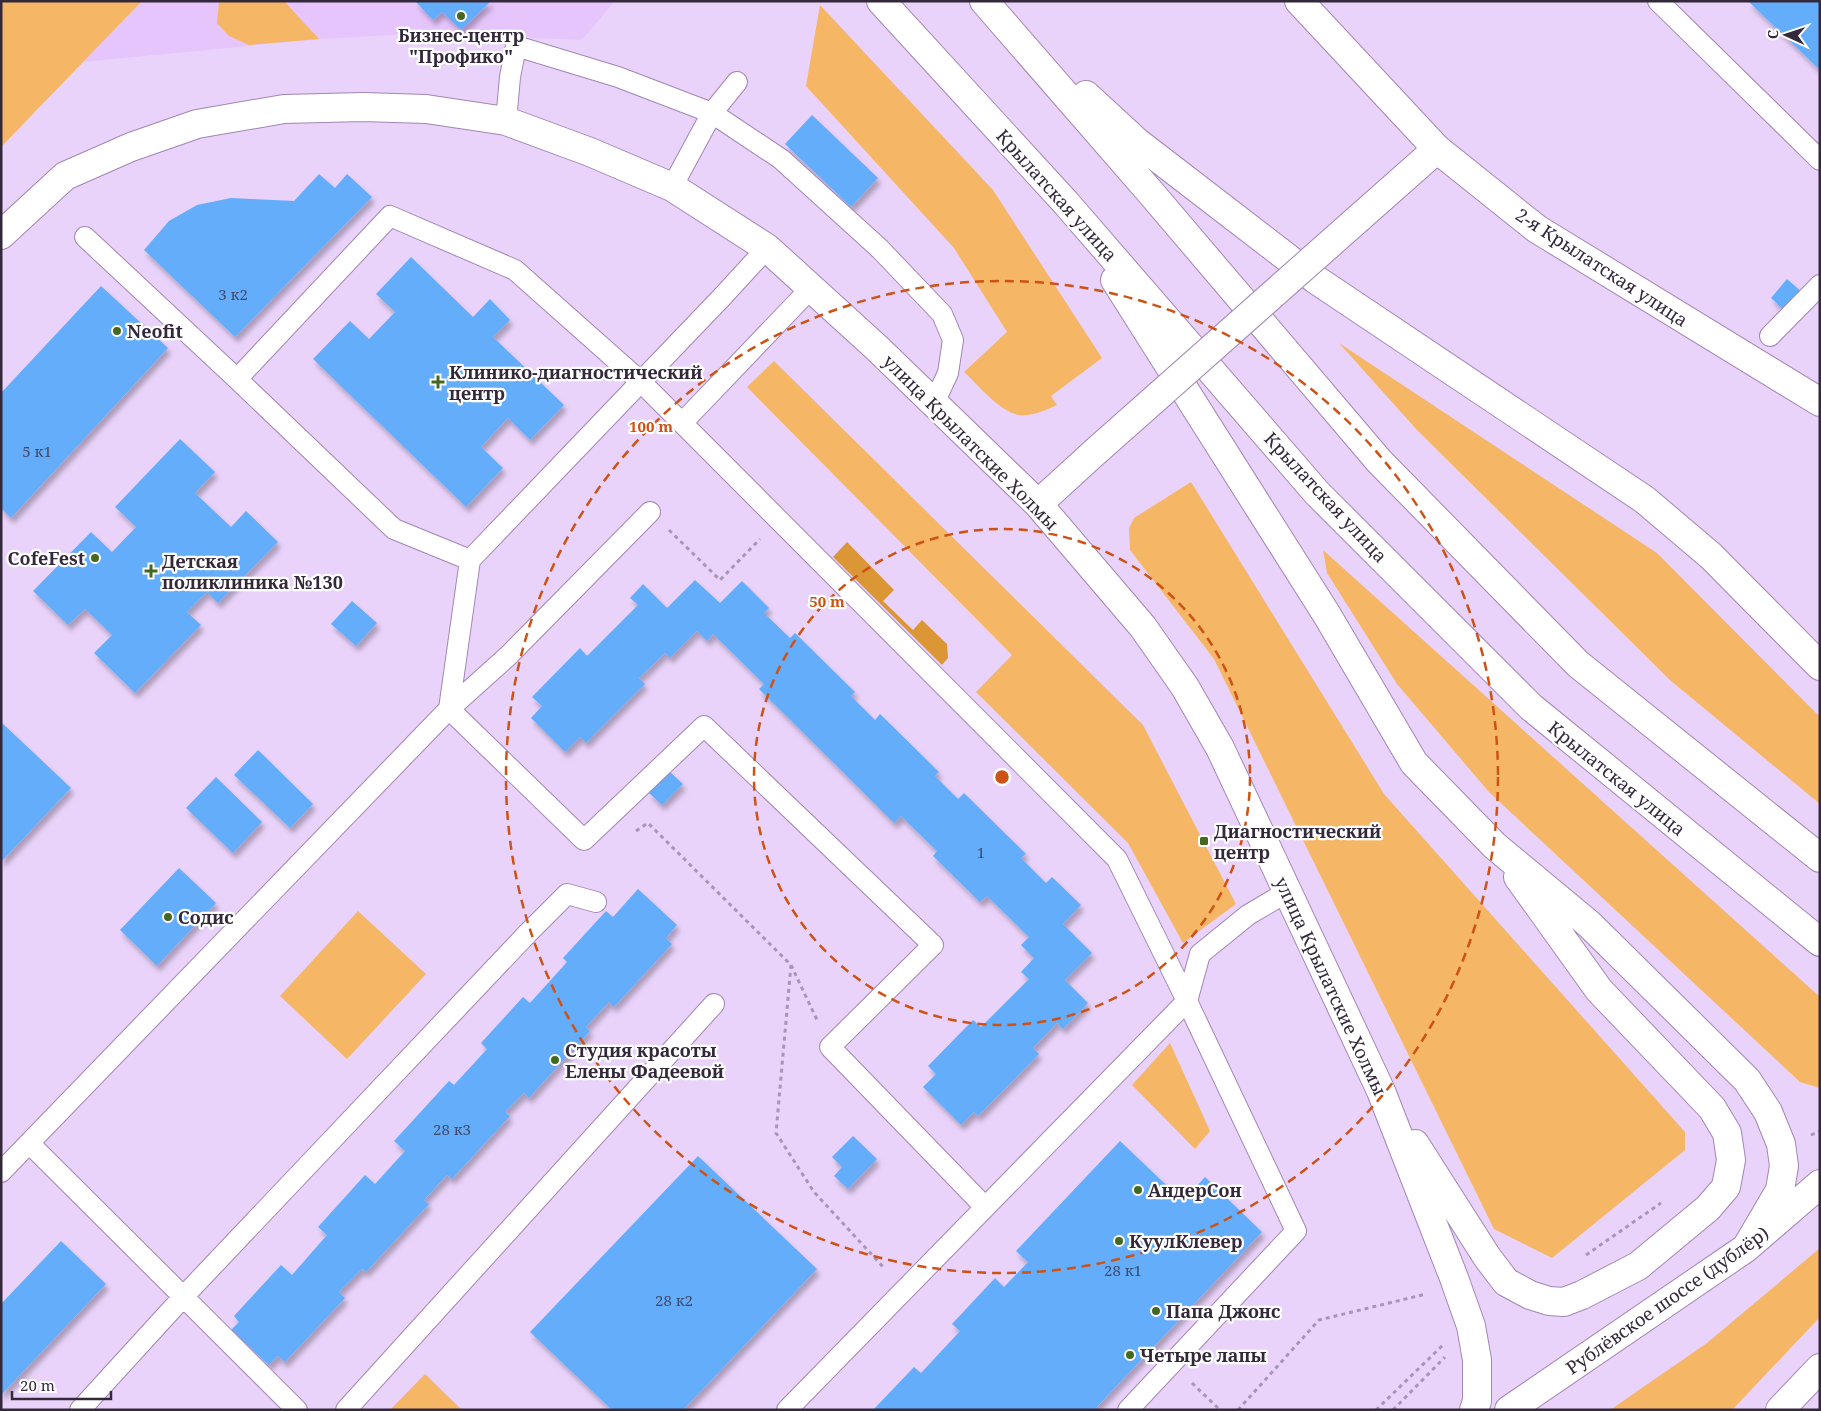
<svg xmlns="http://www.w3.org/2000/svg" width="1821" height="1411" viewBox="0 0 1821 1411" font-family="'Noto Serif',serif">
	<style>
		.built { fill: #e6c5fc }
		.green { fill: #f5b666 }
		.forest { fill: #db9736 }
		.building { fill: #64adfb; filter: url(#shadow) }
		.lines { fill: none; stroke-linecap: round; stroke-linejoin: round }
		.lane-casing { stroke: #a186b3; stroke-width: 22 }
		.street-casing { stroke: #a186b3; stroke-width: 30 }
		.secondary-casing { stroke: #a186b3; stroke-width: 30 }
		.primary-casing { stroke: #a186b3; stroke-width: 30 }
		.path { stroke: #a896b6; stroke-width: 3; stroke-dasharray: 4 4; stroke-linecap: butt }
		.lane { stroke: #fff; stroke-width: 20 }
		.street { stroke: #fff; stroke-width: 28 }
		.secondary { stroke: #fff; stroke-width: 28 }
		.primary { stroke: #fff; stroke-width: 28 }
		.secondary-bridge-casing { stroke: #a186b3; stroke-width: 30; stroke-linecap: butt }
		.secondary-bridge { stroke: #fff; stroke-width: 28 }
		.ring { fill: none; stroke: #cd5213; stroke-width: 2.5; stroke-dasharray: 9 6 }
		.poi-dot { fill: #456820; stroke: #fff; stroke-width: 2 }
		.labels { text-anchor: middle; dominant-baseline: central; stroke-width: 4.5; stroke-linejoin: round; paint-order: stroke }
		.number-label { font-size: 15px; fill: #404a6b }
		.poi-label { font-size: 18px; font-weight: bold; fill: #34293b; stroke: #fff; text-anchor: start }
		.street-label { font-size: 18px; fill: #34293b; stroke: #fff }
		.centre { fill: #cd5213; stroke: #fff; stroke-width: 2.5 }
		.ring-label { font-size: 15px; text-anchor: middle; font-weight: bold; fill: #cd5213; stroke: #fff; stroke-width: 4.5; stroke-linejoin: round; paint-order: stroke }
	</style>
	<defs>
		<filter id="shadow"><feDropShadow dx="3" dy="5.5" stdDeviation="2.5" flood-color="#0004"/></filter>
	</defs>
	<rect width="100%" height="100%" fill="#ead3fb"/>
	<path class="built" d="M 142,1 L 615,1 L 582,40 L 427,33 L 319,39 L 83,62 Z"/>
	<path class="green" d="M 1,1 L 142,1 L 1,147 Z
		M 219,1 L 284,1 L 319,39 L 249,45 L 229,36 L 217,23 Z
		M 820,5 L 993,190 L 1102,358 L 1051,396 L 1057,405 C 1046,410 1031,417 1019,415 C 1000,412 978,385 964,372 L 1007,332 L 954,248 L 806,86 Z
		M 1339,343 L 1657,553 L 1820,717 L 1820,804 L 1671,681 L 1417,430 Z
		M 774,361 L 1143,725 L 1236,904 L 1183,943 L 1128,843 L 976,692 L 1012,655 L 747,387 Z
		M 1191,482 L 1384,794 L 1685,1132 L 1685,1150 L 1552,1258 L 1494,1229 L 1214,659 L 1130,550 L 1129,528 L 1134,518 Z
		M 1323,550 L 1820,997 L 1820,1088 L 1800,1082 L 1489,792 L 1397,684 L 1327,573 Z
		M 358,911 L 426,974 L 347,1059 L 280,996 Z
		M 1170,1043 L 1210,1131 L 1195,1149 L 1132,1085 Z
		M 1820,1248 L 1820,1317 L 1732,1410 L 1610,1410 L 1707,1343 Z
		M 425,1374 L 462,1410 L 390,1410 Z"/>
	<path class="forest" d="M 847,542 L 894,590 L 883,601 L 913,630 L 922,620 L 947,644 L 948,658 L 942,665 L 833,557 Z"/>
	<path class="building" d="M 415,1 L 491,1 L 461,30 L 442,12 L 433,20 Z
		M 1748,1 L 1820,1 L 1820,70 Z
		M 812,115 L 878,178 L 851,207 L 785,144 Z
		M 319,174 L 335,188 L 347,174 L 372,197 L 235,337 L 144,250 L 169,221 L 197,205 L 231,198 L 294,201 Z
		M 411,257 L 473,317 L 490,299 L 510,320 L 493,337 L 564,405 L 530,440 L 508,418 L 481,447 L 503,468 L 466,507 L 313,359 L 350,321 L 369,339 L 395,312 L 376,294 Z
		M 1787,279 L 1804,294 L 1787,313 L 1771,298 Z
		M 101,286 L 168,348 L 11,518 L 1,508 L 1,393 Z
		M 180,439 L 215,472 L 195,493 L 231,527 L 246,511 L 278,542 L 218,603 L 207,592 L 187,612 L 201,625 L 135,693 L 94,653 L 112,635 L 85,609 L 68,625 L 33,591 L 91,532 L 112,552 L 136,527 L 115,507 Z
		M 695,580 L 720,603 L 742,581 L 769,608 L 764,613 L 790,638 L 795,633 L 855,692 L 851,696 L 875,720 L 880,714 L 939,772 L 935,776 L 958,799 L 964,793 L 1026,854 L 1021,858 L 1046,883 L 1052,877 L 1081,905 L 1063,924 L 1092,953 L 1065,980 L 1088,1003 L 1063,1029 L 1057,1023 L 1033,1048 L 1039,1054 L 978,1116 L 974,1112 L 961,1125 L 923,1087 L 936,1074 L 928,1066 L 973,1020 L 981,1027 L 1029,979 L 1021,972 L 1034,958 L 1021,945 L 1029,937 L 987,896 L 980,902 L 933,856 L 937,851 L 901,816 L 894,823 L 759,689 L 764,684 L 713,634 L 707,641 L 697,631 L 670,658 L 665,653 L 639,678 L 645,684 L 586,743 L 580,737 L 565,752 L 531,718 L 542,706 L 532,697 L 580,648 L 587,656 L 638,605 L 630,598 L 643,584 L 667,608 Z
		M 352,601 L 377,623 L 356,646 L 331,624 Z
		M 1,722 L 71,788 L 1,862 Z
		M 258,750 L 313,804 L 290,828 L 234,775 Z
		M 670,772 L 683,784 L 662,805 L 649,793 Z
		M 216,777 L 262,822 L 233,853 L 186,808 Z
		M 179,868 L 216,903 L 157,966 L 120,930 Z
		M 638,889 L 677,925 L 666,938 L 672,944 L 614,1007 L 609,1002 L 586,1027 L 590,1031 L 529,1098 L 524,1093 L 505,1112 L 510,1116 L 452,1179 L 447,1175 L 424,1200 L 429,1204 L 366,1272 L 362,1269 L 339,1292 L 345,1298 L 285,1362 L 278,1356 L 269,1365 L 231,1330 L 239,1322 L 234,1316 L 281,1265 L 292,1275 L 327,1235 L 318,1227 L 365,1175 L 375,1184 L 405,1151 L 394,1141 L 449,1081 L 454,1085 L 487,1049 L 481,1043 L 523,997 L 530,1003 L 567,962 L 563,958 L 606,911 L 613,917 Z
		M 853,1136 L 877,1159 L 848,1189 L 834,1176 L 842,1167 L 832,1157 Z
		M 1120,1141 L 1183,1201 L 1205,1177 L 1262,1232 L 1094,1410 L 873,1410 L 914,1367 L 921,1373 L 960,1331 L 952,1324 L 995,1278 L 1004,1287 L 1028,1262 L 1016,1251 Z
		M 698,1156 L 817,1269 L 683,1410 L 612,1410 L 530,1332 Z
		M 61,1241 L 106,1284 L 1,1395 L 1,1304 Z"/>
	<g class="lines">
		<g class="lane-casing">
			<path id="lane" d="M 1658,1 L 1820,160
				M 506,121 L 510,77 L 516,46 L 618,77 L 712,113 L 737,82
				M 672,187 L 712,113 L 781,159 L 880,249 L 942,314 L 953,340 L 948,373 L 934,403
				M 85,237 L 237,379 L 394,529 L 470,560
				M 767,248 L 722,297 L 470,560 L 449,709 L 584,840 L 704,726 L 933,945 L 830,1047 L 985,1207
				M 812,287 L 682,423 L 1117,859 L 1187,1001 L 1296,1231 L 1128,1410
				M 1770,336 L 1820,285
				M 237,379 L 390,216 L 515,270 L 640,381 L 682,423
				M 29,1143 L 297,1410
				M 1,1172 L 449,709 L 508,656 L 650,512
				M 80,1410 L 184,1296 L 528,933 L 567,894 L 596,902
				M 346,1410 L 714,1004
				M 787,1410 L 1187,1001 L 1200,954 L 1248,915 L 1287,892"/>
		</g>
		<g class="street-casing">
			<path id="street" d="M 1299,1 L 1437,149"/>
		</g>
		<g class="secondary-casing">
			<path id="secondary" d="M 881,1 L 1066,203 L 1317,493 L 1531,707 L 1820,942
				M 984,1 L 1151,193 L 1379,461 L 1578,664 L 1820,858
				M 1086,95 L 1137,142 L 1315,279 L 1645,500 L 1711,556 L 1820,666
				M 1359,218 L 1437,149 L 1537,229 L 1820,402
				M 1,235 L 65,176 L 131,147 L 197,124 L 284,109 L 363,107 L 426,109 L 506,121 L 590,152 L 672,187 L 767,248 L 877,348 L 1038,504 L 1143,627 L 1185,687 L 1220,748 L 1381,1091 L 1454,1278 L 1471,1326 L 1477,1360 L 1477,1401 L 1474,1410
				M 1115,280 L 1327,615 L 1414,763 L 1495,846 L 1589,924 L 1747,1080 L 1768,1112 L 1781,1144 L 1784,1166 L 1780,1190 L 1746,1248
				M 1038,504 L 1095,452
				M 1415,1144 L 1487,1257 L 1506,1282 L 1530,1295 L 1549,1301 L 1564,1302 L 1582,1295 L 1638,1266 L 1708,1208 L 1726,1187 L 1731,1160 L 1727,1133 L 1712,1108 L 1599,990 L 1518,877
				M 1509,1410 L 1746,1248 L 1820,1184"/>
		</g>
		<g class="primary-casing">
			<path id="primary" d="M 1780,1410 L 1820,1368"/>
		</g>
		<path class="path" d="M 669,530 L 720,580 L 760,539
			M 636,831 L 648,823 L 791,965 L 818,1022
			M 791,965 L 776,1133 L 814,1192 L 885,1269
			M 1811,1135 L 1820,1131
			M 1586,1255 L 1661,1203
			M 1192,1383 L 1220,1410
			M 1238,1410 L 1319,1320 L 1426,1294
			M 1376,1410 L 1444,1344
			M 1393,1410 L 1445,1357"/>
		<use href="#lane" class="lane"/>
		<use href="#street" class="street"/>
		<use href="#secondary" class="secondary"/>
		<use href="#primary" class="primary"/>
		<g class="secondary-bridge-casing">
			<path id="secondary-bridge" d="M 1095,452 L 1359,218"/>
		</g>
		<use href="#secondary-bridge" class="secondary-bridge"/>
	</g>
	<g class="ring">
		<circle cx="1002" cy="777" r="248"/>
		<circle cx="1002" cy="777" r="496"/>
	</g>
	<g class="poi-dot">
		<circle cx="461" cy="16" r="5"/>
		<circle cx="117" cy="331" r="5"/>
		<path d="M435.5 374.5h5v5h5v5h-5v5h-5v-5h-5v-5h5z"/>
		<circle cx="95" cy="558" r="5"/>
		<path d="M148.5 563.5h5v5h5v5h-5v5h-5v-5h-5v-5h5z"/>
		<rect x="1199" y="836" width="10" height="10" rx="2.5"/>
		<circle cx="168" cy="917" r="5"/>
		<circle cx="555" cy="1060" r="5"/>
		<circle cx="1138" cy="1190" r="5"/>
		<circle cx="1119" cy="1241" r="5"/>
		<circle cx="1156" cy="1311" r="5"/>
		<circle cx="1130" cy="1355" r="5"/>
	</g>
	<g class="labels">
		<g class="number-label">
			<text x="233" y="294">3 к2</text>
			<text x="37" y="451">5 к1</text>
			<text x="981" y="852">1</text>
			<text x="452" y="1129">28 к3</text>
			<text x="1123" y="1270">28 к1</text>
			<text x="674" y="1300">28 к2</text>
		</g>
		<g class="poi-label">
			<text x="461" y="35" text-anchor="middle">Бизнес-центр<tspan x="461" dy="21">"Профико"</tspan></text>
			<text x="127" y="331">Neofit</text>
			<text x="449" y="372">Клинико-диагностический<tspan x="449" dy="21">центр</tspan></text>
			<text x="85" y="558" text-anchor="end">CofeFest</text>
			<text x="162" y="561">Детская<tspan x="162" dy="21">поликлиника №130</tspan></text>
			<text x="1214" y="831">Диагностический<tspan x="1214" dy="21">центр</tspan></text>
			<text x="178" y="917">Содис</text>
			<text x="565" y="1050">Студия красоты<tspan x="565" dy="21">Елены Фадеевой</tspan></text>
			<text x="1148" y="1190">АндерСон</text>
			<text x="1129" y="1241">КуулКлевер</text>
			<text x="1166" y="1311">Папа Джонс</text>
			<text x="1140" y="1355">Четыре лапы</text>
		</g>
		<g class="street-label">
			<text transform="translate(1057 195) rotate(48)">Крылатская улица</text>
			<text transform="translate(1602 267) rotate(33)">2-я Крылатская улица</text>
			<text transform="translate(971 442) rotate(45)">улица Крылатские Холмы</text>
			<text transform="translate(1326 497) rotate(47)">Крылатская улица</text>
			<text transform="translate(1617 778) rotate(39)">Крылатская улица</text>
			<text transform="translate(1331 986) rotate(65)">улица Крылатские Холмы</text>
			<text transform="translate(1667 1300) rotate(-35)">Рублёвское шоссе (дублёр)</text>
		</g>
	</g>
	<circle cx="1002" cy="777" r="8" class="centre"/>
	<g class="ring-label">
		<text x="651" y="432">100 m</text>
		<text x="827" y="607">50 m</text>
	</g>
	<rect width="1821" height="1411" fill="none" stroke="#34293b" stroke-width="5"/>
	<g transform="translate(1786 35) rotate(273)" stroke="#ffffff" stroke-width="4" paint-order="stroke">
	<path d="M0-4L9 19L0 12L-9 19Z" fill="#34293b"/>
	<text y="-8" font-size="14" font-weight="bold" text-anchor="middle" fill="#34293b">С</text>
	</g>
	<path d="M12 1391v8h99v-8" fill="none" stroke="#34293b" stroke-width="2.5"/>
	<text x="20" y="1391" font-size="15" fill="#34293b" stroke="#ffffff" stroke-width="4" paint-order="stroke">20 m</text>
</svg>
